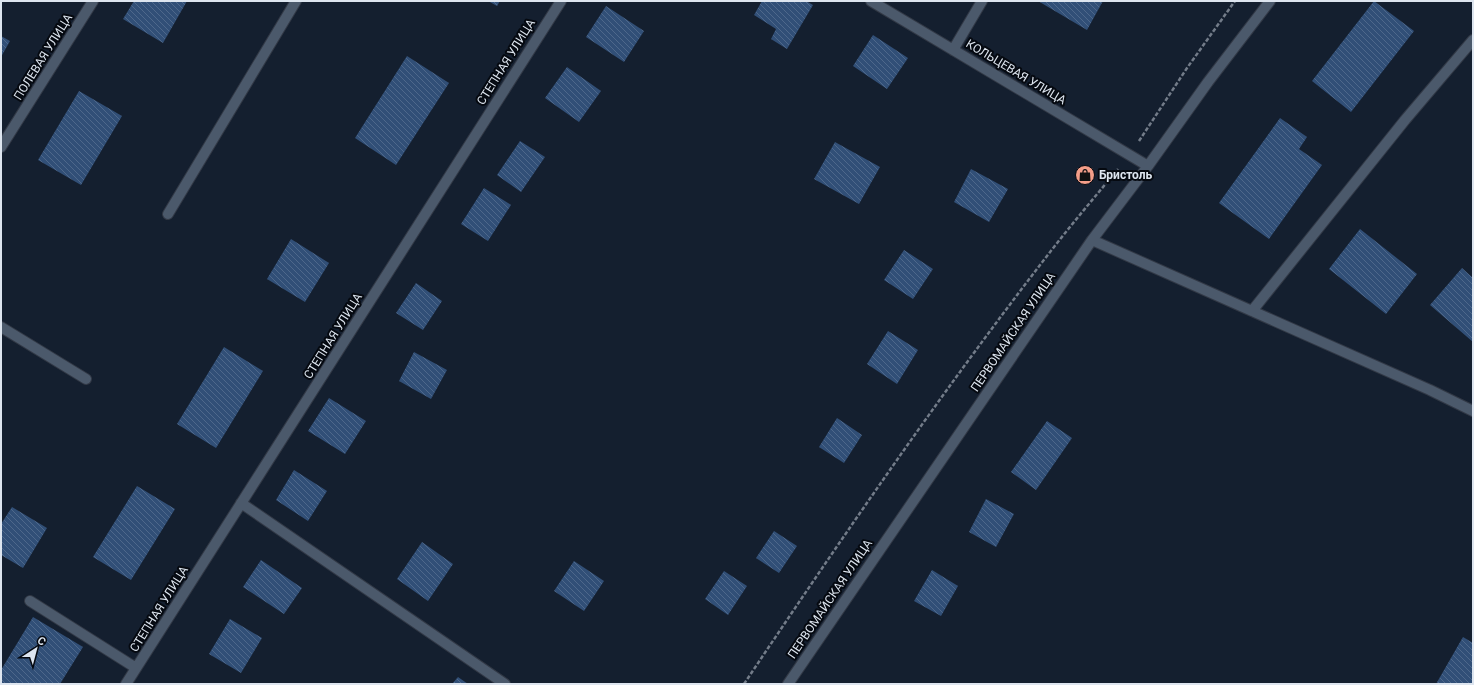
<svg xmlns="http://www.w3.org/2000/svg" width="1474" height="685" viewBox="0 0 1474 685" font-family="Roboto,sans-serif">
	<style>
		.building { fill: url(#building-back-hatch) }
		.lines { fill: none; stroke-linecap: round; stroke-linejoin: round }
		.minor-casing { stroke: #323946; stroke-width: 12 }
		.path { stroke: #737c89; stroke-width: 2.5; stroke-dasharray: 4 2; stroke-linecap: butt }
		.minor { stroke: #4b596b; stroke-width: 10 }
		.labels { text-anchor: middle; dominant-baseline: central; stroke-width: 4; stroke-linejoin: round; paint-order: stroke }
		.street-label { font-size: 12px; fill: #dde5ef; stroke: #050910 }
		.poi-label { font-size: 12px; font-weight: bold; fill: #dde5ef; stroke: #050910; text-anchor: start }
	</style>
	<defs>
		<pattern id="building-back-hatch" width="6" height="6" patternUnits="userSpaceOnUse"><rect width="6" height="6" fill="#314f77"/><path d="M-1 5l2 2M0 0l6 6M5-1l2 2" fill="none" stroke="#4e688b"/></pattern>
	</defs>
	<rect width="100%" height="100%" fill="#141f2f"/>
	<path class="building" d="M 134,1 L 187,1 L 163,43 L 123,19 Z
		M 488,1 L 500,1 L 497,6 Z
		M 762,1 L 806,1 L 813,5 L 787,49 L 771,39 L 776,29 L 754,15 Z
		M 1038,1 L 1103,1 L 1087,30 Z
		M 1374,1 L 1414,31 L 1351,112 L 1312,81 Z
		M 606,6 L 644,31 L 624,62 L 586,37 Z
		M 873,35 L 908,58 L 887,89 L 853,66 Z
		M 1,36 L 10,41 L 1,57 Z
		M 407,56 L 449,83 L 396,165 L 355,138 Z
		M 567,67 L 601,91 L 579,122 L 545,98 Z
		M 79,91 L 122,116 L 81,185 L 38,160 Z
		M 1280,118 L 1307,137 L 1299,149 L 1322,165 L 1269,239 L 1219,203 Z
		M 520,141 L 545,157 L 521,192 L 497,175 Z
		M 835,142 L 880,167 L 859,204 L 814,179 Z
		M 971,169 L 1008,189 L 989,222 L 954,202 Z
		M 484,188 L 511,205 L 488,241 L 461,224 Z
		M 1360,229 L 1417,274 L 1386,314 L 1329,269 Z
		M 291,239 L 329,263 L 305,302 L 267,279 Z
		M 904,250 L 933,269 L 913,299 L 884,280 Z
		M 1462,268 L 1473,278 L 1473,342 L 1430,305 Z
		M 416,283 L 442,301 L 423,330 L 396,313 Z
		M 888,331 L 918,350 L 897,384 L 867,364 Z
		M 224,347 L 263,371 L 216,448 L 177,424 Z
		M 414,352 L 447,370 L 431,399 L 399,381 Z
		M 329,398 L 366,421 L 345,454 L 308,431 Z
		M 837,418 L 862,435 L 844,463 L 819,447 Z
		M 1047,421 L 1072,438 L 1036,490 L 1011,472 Z
		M 294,470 L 327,491 L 308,521 L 276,500 Z
		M 137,486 L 175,509 L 131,580 L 93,557 Z
		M 986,499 L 1014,514 L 996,547 L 969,532 Z
		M 12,507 L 47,528 L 23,568 L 1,555 L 1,524 Z
		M 774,531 L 797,546 L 779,573 L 756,558 Z
		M 422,542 L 453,564 L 428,601 L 397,579 Z
		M 261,560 L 302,588 L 284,614 L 243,587 Z
		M 574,561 L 604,581 L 584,611 L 554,591 Z
		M 932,570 L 958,586 L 941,616 L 914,601 Z
		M 724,571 L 747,586 L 728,615 L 705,599 Z
		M 33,617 L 83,647 L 60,684 L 1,684 L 1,670 Z
		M 230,619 L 262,638 L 241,673 L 209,654 Z
		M 1463,637 L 1473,643 L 1473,684 L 1436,684 Z
		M 458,677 L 468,684 L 452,684 Z"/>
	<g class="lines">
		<g class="minor-casing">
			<path id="minor" d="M 871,1 L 1148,166
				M 953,50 L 982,1
				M 1,147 L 93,1
				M 168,214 L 296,1
				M 1092,240 L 1430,390 L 1473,411
				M 1252,311 L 1405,120 L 1473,40
				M 1,327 L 86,379
				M 241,503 L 505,684
				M 30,601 L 136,668
				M 126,684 L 561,1
				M 788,684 L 1092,240 L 1148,166 L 1208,82 L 1270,1"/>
		</g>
		<path class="path" d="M 1139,141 L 1187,68 L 1235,1
			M 744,684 C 841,539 940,394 1047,256 C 1070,226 1094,198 1118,169"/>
		<use href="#minor" class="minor"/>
	</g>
	<defs>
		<g id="shop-disc" transform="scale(1)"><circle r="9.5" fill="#f49e89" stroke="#050910"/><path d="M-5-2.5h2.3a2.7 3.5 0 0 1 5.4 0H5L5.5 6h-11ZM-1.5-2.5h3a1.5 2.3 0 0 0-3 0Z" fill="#111"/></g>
	</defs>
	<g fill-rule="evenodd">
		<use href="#shop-disc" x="1085" y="175"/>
	</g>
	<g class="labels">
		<g class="street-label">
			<text transform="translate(43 57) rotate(-58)">ПОЛЕВАЯ УЛИЦА</text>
			<text transform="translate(506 62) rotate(-58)">СТЕПНАЯ УЛИЦА</text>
			<text transform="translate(1016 72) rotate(31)">КОЛЬЦЕВАЯ УЛИЦА</text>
			<text transform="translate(1013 332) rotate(-56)">ПЕРВОМАЙСКАЯ УЛИЦА</text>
			<text transform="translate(333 336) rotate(-58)">СТЕПНАЯ УЛИЦА</text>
			<text transform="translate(830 599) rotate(-56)">ПЕРВОМАЙСКАЯ УЛИЦА</text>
			<text transform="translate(159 609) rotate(-58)">СТЕПНАЯ УЛИЦА</text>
		</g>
		<g class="poi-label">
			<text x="1099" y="175">Бристоль</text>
		</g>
	</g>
	<rect width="1474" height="685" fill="none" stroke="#dde5ef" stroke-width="4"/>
	<g transform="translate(36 649) rotate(36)" stroke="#050910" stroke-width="3" paint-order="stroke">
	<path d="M0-3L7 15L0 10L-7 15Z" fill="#dde5ef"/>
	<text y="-6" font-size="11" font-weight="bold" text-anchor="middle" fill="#dde5ef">С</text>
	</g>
</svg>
